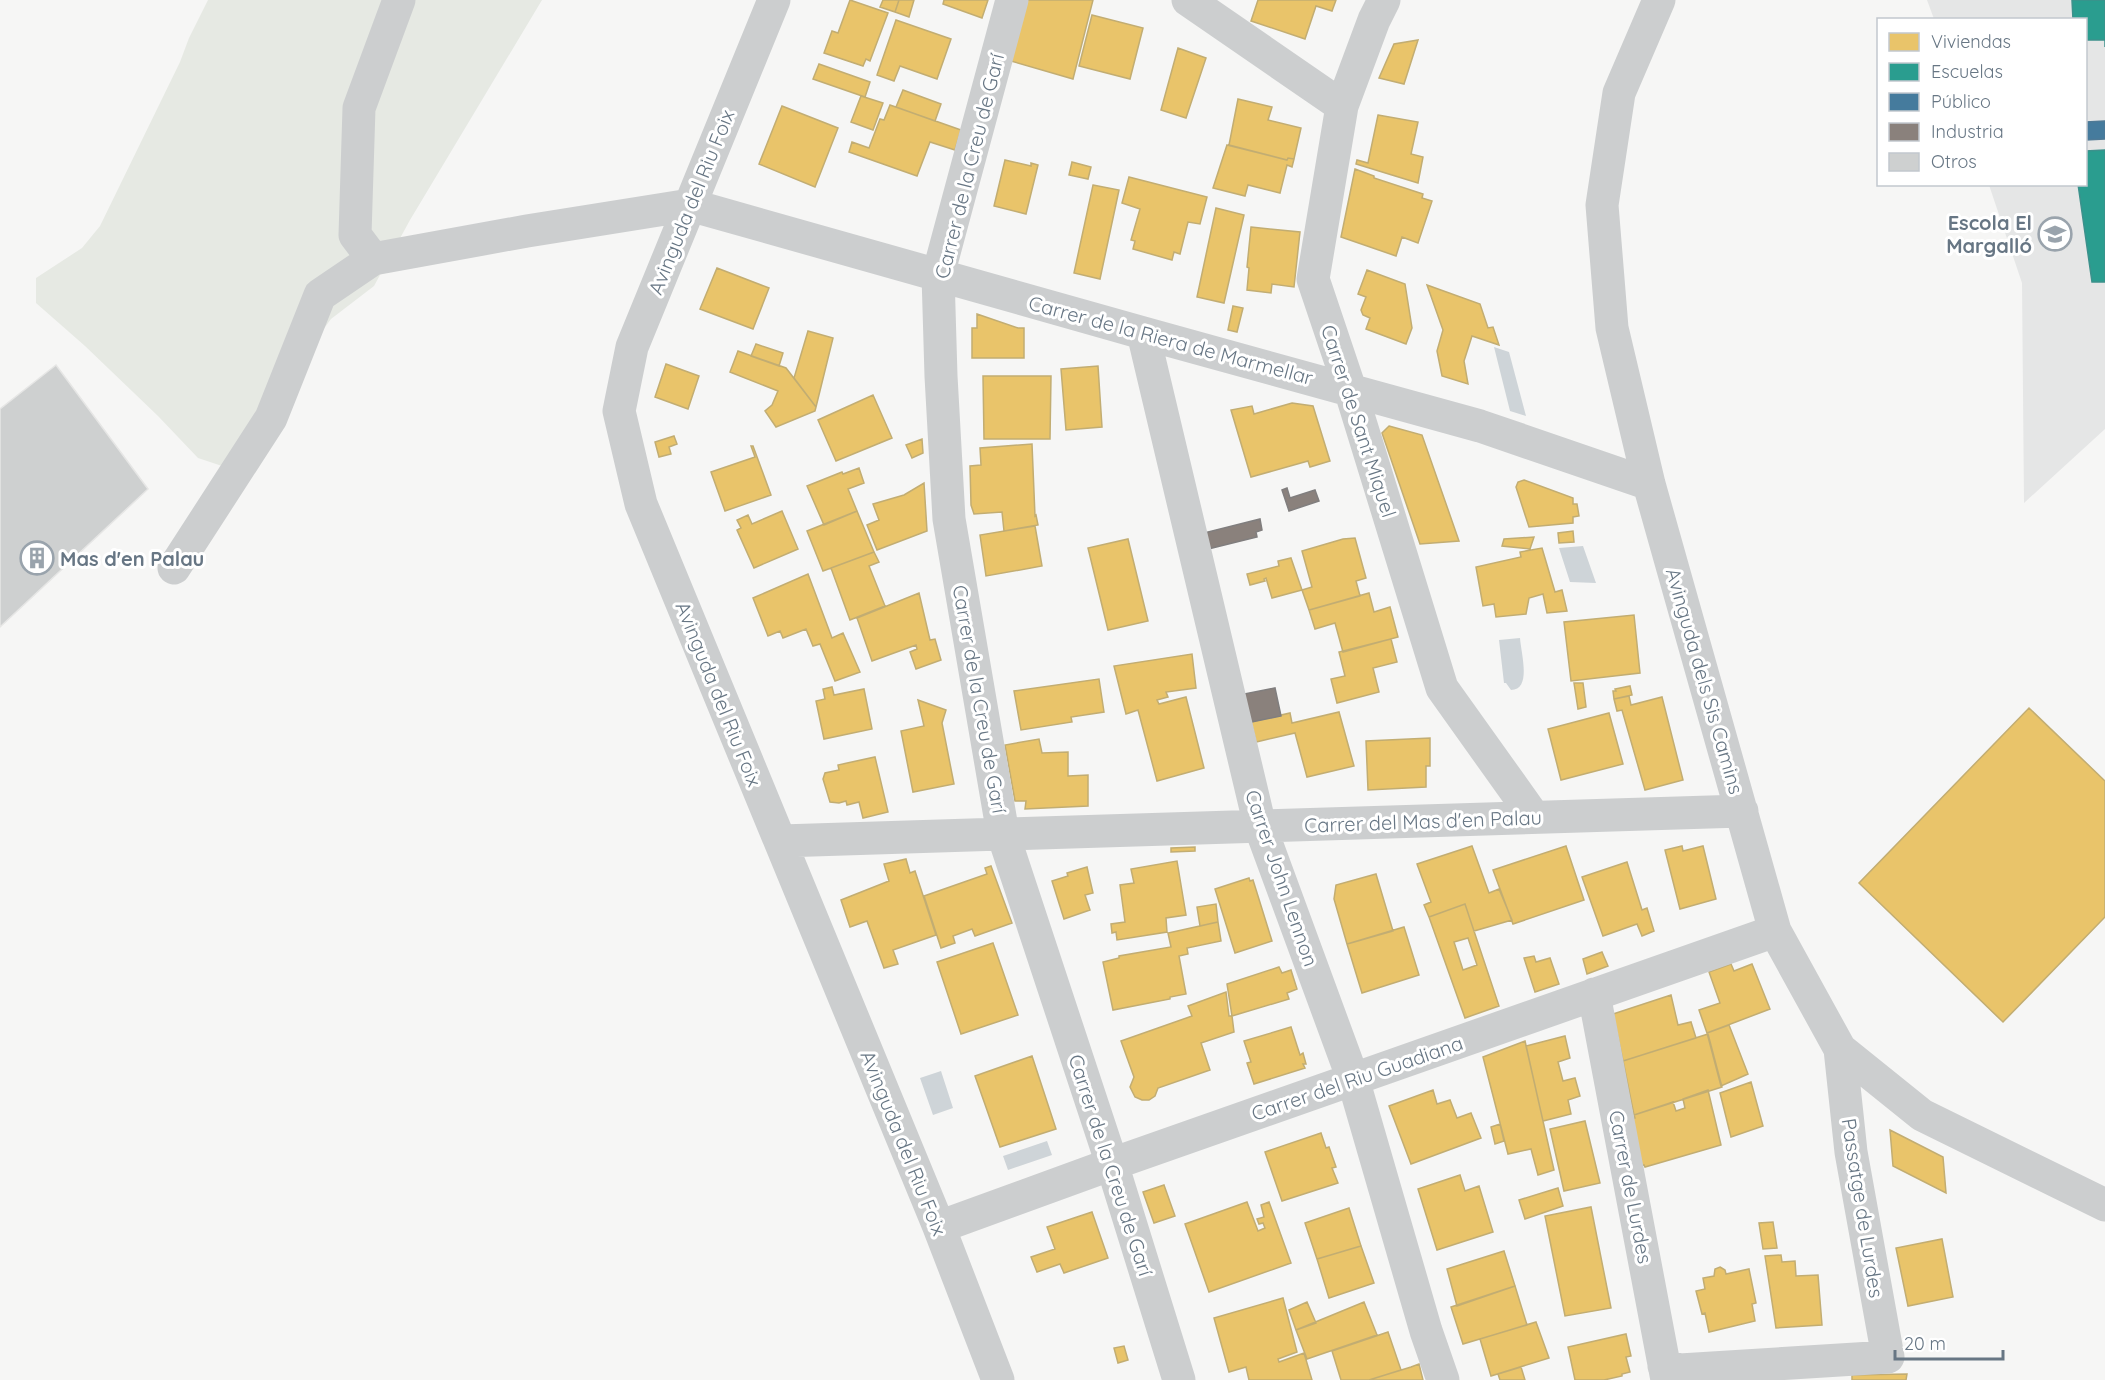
<svg xmlns="http://www.w3.org/2000/svg" width="2105" height="1380" viewBox="0 0 2105 1380" font-family="Quicksand,sans-serif">
	<style>
		.built { fill: #e5e6e6 }
		.green { fill: #e6e9e3 }
		.water { fill: #ced4d8 }
		.homes { fill: #e9c46a; stroke: #c2ad72; stroke-width: 1.5; fill-rule: evenodd }
		.schools { fill: #2a9d8f; stroke: #3c918c; stroke-width: 1.5 }
		.public { fill: #457b9d; stroke: #4f7a96; stroke-width: 1.5 }
		.industry { fill: #8a817c; stroke: #807e7e; stroke-width: 1.5 }
		.building { fill: #ced0d0; stroke: #e6e6e5; stroke-width: 1.5 }
		.lines { fill: none; stroke-linecap: round; stroke-linejoin: round }
		.minor { stroke: #cccecf; stroke-width: 33 }
		.labels { text-anchor: middle; dominant-baseline: central; stroke-width: 6; stroke-linejoin: round; paint-order: stroke }
		.street-label { font-size: 20px; fill: #677684; stroke: #fff }
		.poi-label { font-size: 20px; font-weight: bold; fill: #677684; stroke: #fff; text-anchor: end }
	</style>
	<rect width="100%" height="100%" fill="#f6f6f5"/>
	<path class="built" d="M 1927,0 L 2105,0 L 2105,429 L 2024,503 L 2022,283 L 1989,185 L 2086,184 L 2086,20 L 1934,19 Z"/>
	<path class="green" d="M 208,0 L 542,0 L 410,220 L 374,286 L 331,319 L 222,466 L 198,458 L 158,416 L 85,346 L 36,303 L 36,278 L 82,248 L 100,226 L 180,62 L 189,38 Z"/>
	<path class="water" d="M 1494,347 L 1509,352 L 1526,416 L 1510,411 Z
		M 1583,546 L 1596,583 L 1570,582 L 1559,548 Z
		M 1520,638 C 1521,653 1532,690 1511,690 L 1506,683 L 1504,683 L 1499,640 Z
		M 941,1071 L 953,1108 L 933,1115 L 920,1078 Z
		M 1047,1141 L 1052,1155 L 1008,1170 L 1003,1156 Z"/>
	<path class="homes" d="M 850,0 L 888,13 L 870,61 L 866,59 L 863,66 L 824,53 L 832,31 L 838,33 Z
		M 883,0 L 899,0 L 895,12 L 880,7 Z
		M 899,0 L 914,0 L 909,17 L 895,12 Z
		M 944,0 L 988,0 L 982,18 L 943,4 Z
		M 1027,0 L 1093,0 L 1073,79 L 1011,61 Z
		M 1258,0 L 1336,0 L 1332,11 L 1316,6 L 1305,39 L 1251,21 Z
		M 1092,15 L 1143,28 L 1130,79 L 1079,66 Z
		M 896,20 L 951,39 L 937,79 L 900,66 L 894,81 L 877,75 Z
		M 1418,40 L 1404,84 L 1379,78 L 1394,44 Z
		M 1178,48 L 1206,58 L 1186,118 L 1161,110 Z
		M 819,64 L 870,82 L 865,97 L 813,79 Z
		M 903,90 L 941,104 L 935,121 L 896,107 Z
		M 861,96 L 883,103 L 873,130 L 851,122 Z
		M 1238,99 L 1272,107 L 1268,120 L 1301,128 L 1294,159 L 1288,158 L 1287,160 L 1229,145 Z
		M 890,105 L 961,130 L 955,150 L 930,142 L 917,176 L 849,152 L 852,142 L 869,148 L 880,119 L 884,120 Z
		M 782,106 L 838,128 L 815,187 L 759,164 Z
		M 1378,115 L 1418,122 L 1411,154 L 1423,157 L 1418,183 L 1356,164 L 1357,160 L 1368,163 Z
		M 1227,145 L 1287,160 L 1288,158 L 1294,159 L 1292,167 L 1287,165 L 1280,193 L 1248,185 L 1245,196 L 1213,188 Z
		M 1005,160 L 1031,166 L 1031,163 L 1038,165 L 1026,214 L 994,206 Z
		M 1072,162 L 1091,167 L 1088,179 L 1069,175 Z
		M 1355,169 L 1374,176 L 1374,178 L 1423,194 L 1422,198 L 1432,201 L 1418,243 L 1402,237 L 1396,256 L 1341,237 Z
		M 1129,177 L 1207,197 L 1200,224 L 1188,222 L 1180,254 L 1174,252 L 1172,260 L 1133,249 L 1135,241 L 1131,240 L 1140,209 L 1122,203 Z
		M 1093,185 L 1119,190 L 1100,279 L 1074,273 Z
		M 1216,208 L 1244,215 L 1224,303 L 1197,297 Z
		M 1251,227 L 1300,232 L 1294,287 L 1272,284 L 1271,293 L 1247,290 L 1249,268 L 1247,267 Z
		M 717,268 L 769,288 L 753,329 L 700,309 Z
		M 1367,270 L 1405,284 L 1412,328 L 1406,344 L 1366,329 L 1370,318 L 1363,315 L 1361,310 L 1366,297 L 1358,294 Z
		M 1427,285 L 1480,304 L 1488,328 L 1493,327 L 1499,345 L 1472,336 L 1464,361 L 1468,384 L 1442,376 L 1437,351 L 1443,330 Z
		M 1233,306 L 1243,308 L 1237,332 L 1228,330 Z
		M 977,314 L 1018,328 L 1024,328 L 1024,358 L 972,358 L 972,328 L 977,328 Z
		M 808,331 L 833,338 L 816,407 L 794,378 Z
		M 756,344 L 783,353 L 779,366 L 751,356 Z
		M 738,351 L 786,368 L 816,407 L 815,411 L 776,427 L 765,411 L 772,405 L 778,391 L 730,372 Z
		M 666,364 L 699,376 L 688,409 L 655,397 Z
		M 1098,366 L 1102,427 L 1066,430 L 1061,369 Z
		M 983,376 L 1051,376 L 1050,439 L 984,439 Z
		M 873,395 L 892,438 L 836,461 L 818,420 Z
		M 1292,403 L 1313,406 L 1330,461 L 1310,467 L 1308,461 L 1251,477 L 1231,410 L 1252,406 L 1254,414 Z
		M 1389,426 L 1422,435 L 1459,541 L 1420,544 L 1382,433 Z
		M 674,436 L 677,444 L 669,447 L 671,454 L 659,457 L 655,442 Z
		M 922,439 L 923,453 L 912,458 L 906,445 Z
		M 1032,444 L 1035,516 L 1036,515 L 1038,525 L 1004,531 L 1002,512 L 974,514 L 971,505 L 970,466 L 981,465 L 980,448 Z
		M 751,446 L 753,446 L 771,495 L 725,511 L 711,472 L 755,457 Z
		M 859,468 L 864,483 L 848,489 L 857,511 L 824,525 L 807,486 L 842,472 L 843,474 Z
		M 1524,480 L 1573,498 L 1573,504 L 1577,504 L 1579,516 L 1573,517 L 1573,523 L 1529,527 L 1516,487 L 1518,482 Z
		M 924,483 L 927,531 L 877,550 L 867,525 L 879,520 L 873,504 L 904,495 Z
		M 782,511 L 798,549 L 754,568 L 737,530 L 741,528 L 737,520 L 748,515 L 752,524 Z
		M 857,511 L 874,552 L 823,571 L 807,531 Z
		M 1035,526 L 1042,566 L 986,576 L 980,535 Z
		M 1573,531 L 1574,542 L 1559,543 L 1558,533 Z
		M 1534,537 L 1530,549 L 1502,546 L 1504,539 Z
		M 1355,538 L 1366,578 L 1356,581 L 1360,596 L 1309,610 L 1302,590 L 1312,587 L 1302,551 L 1343,539 Z
		M 1128,539 L 1148,621 L 1108,630 L 1088,548 Z
		M 1542,548 L 1555,592 L 1562,590 L 1567,611 L 1547,613 L 1543,594 L 1529,598 L 1526,614 L 1496,617 L 1494,604 L 1483,606 L 1476,567 L 1521,557 L 1520,552 Z
		M 874,552 L 879,562 L 869,566 L 885,606 L 850,620 L 831,568 Z
		M 1291,558 L 1302,590 L 1272,598 L 1266,578 L 1264,579 L 1265,581 L 1250,585 L 1247,574 L 1279,566 L 1278,561 Z
		M 808,574 L 832,638 L 843,633 L 860,672 L 835,681 L 820,644 L 813,646 L 806,629 L 783,638 L 780,631 L 768,636 L 753,598 Z
		M 919,593 L 930,640 L 935,639 L 941,660 L 916,669 L 910,652 L 917,649 L 916,645 L 872,661 L 857,618 Z
		M 1369,593 L 1374,612 L 1390,607 L 1398,637 L 1343,652 L 1335,623 L 1315,629 L 1309,610 Z
		M 1634,615 L 1640,673 L 1571,681 L 1564,622 Z
		M 1391,639 L 1397,662 L 1373,668 L 1379,692 L 1337,703 L 1331,679 L 1345,676 L 1339,652 Z
		M 1192,654 L 1196,688 L 1166,692 L 1168,697 L 1157,700 L 1159,704 L 1186,697 L 1204,768 L 1157,781 L 1138,710 L 1126,714 L 1114,666 Z
		M 1099,679 L 1104,712 L 1071,717 L 1072,722 L 1021,730 L 1014,691 Z
		M 1574,683 L 1583,683 L 1586,707 L 1578,709 Z
		M 1630,686 L 1632,695 L 1614,699 L 1613,691 L 1616,691 L 1615,689 Z
		M 832,687 L 834,695 L 864,689 L 872,729 L 824,739 L 816,701 L 825,699 L 823,689 Z
		M 1629,696 L 1631,705 L 1662,697 L 1683,780 L 1645,790 L 1622,710 L 1617,711 L 1614,699 Z
		M 918,700 L 946,710 L 942,723 L 954,784 L 913,792 L 901,731 L 924,726 Z
		M 2029,708 L 2105,781 L 2105,917 L 2003,1022 L 1859,883 Z
		M 1339,712 L 1354,766 L 1307,777 L 1295,733 L 1256,742 L 1251,722 L 1290,713 L 1292,723 Z
		M 1609,713 L 1623,764 L 1561,780 L 1548,729 Z
		M 1430,738 L 1430,766 L 1426,766 L 1426,787 L 1368,790 L 1366,741 Z
		M 1039,739 L 1042,753 L 1068,752 L 1068,776 L 1088,775 L 1088,806 L 1025,809 L 1026,801 L 1015,801 L 1005,745 Z
		M 875,757 L 888,812 L 863,818 L 859,802 L 847,805 L 846,801 L 839,803 L 830,802 L 823,779 L 825,773 L 839,770 L 838,765 Z
		M 1472,846 L 1489,893 L 1499,889 L 1512,920 L 1474,931 L 1465,904 L 1429,917 L 1424,905 L 1431,902 L 1417,864 Z
		M 1566,846 L 1584,900 L 1513,924 L 1493,870 Z
		M 1682,846 L 1683,851 L 1703,846 L 1716,899 L 1680,909 L 1665,850 Z
		M 1195,847 L 1195,851 L 1171,852 L 1171,848 Z
		M 906,859 L 910,873 L 915,871 L 936,935 L 893,950 L 898,964 L 884,968 L 867,921 L 850,927 L 841,900 L 889,881 L 884,864 Z
		M 1177,861 L 1186,915 L 1166,918 L 1167,932 L 1117,940 L 1116,932 L 1112,933 L 1111,924 L 1125,922 L 1120,885 L 1134,883 L 1131,869 Z
		M 1627,862 L 1642,910 L 1647,908 L 1654,931 L 1642,936 L 1637,924 L 1603,936 L 1582,877 Z
		M 991,866 L 1012,923 L 975,936 L 972,929 L 953,936 L 955,943 L 941,948 L 924,896 L 987,874 L 985,868 Z
		M 1087,867 L 1093,893 L 1085,895 L 1090,910 L 1064,919 L 1052,881 L 1068,876 L 1067,873 Z
		M 1376,874 L 1393,931 L 1347,944 L 1334,899 L 1336,885 Z
		M 1249,878 L 1250,881 L 1253,880 L 1272,941 L 1235,953 L 1215,889 Z
		M 1216,904 L 1218,922 L 1200,926 L 1197,907 Z
		M 1465,904 L 1499,1006 L 1465,1018 L 1429,917 ZM 1468,938 L 1477,965 L 1463,970 L 1454,942 Z
		M 1218,922 L 1221,941 L 1187,948 L 1188,954 L 1179,956 L 1186,994 L 1170,997 L 1170,999 L 1113,1010 L 1103,962 L 1119,958 L 1119,956 L 1171,947 L 1168,933 Z
		M 1404,927 L 1419,975 L 1362,993 L 1347,944 Z
		M 993,943 L 1018,1015 L 961,1034 L 937,962 Z
		M 1602,952 L 1608,966 L 1587,974 L 1583,959 Z
		M 1534,956 L 1536,962 L 1550,958 L 1559,984 L 1535,992 L 1524,958 Z
		M 1731,964 L 1734,971 L 1752,964 L 1770,1009 L 1707,1033 L 1699,1010 L 1720,1003 L 1709,972 Z
		M 1279,967 L 1282,973 L 1291,970 L 1297,989 L 1287,993 L 1289,999 L 1232,1016 L 1227,984 Z
		M 1226,992 L 1229,1016 L 1232,1016 L 1234,1032 L 1201,1043 L 1210,1070 L 1158,1088 L 1155,1096 L 1149,1100 L 1142,1100 L 1135,1097 L 1130,1087 L 1134,1077 L 1121,1041 L 1192,1016 L 1188,1006 Z
		M 1671,995 L 1678,1025 L 1691,1022 L 1696,1038 L 1623,1061 L 1613,1014 Z
		M 1729,1025 L 1748,1074 L 1721,1086 L 1707,1033 Z
		M 1291,1027 L 1300,1055 L 1303,1053 L 1306,1064 L 1303,1064 L 1305,1068 L 1254,1084 L 1247,1063 L 1251,1062 L 1244,1041 Z
		M 1708,1034 L 1722,1087 L 1634,1115 L 1623,1061 Z
		M 1565,1036 L 1570,1058 L 1558,1062 L 1563,1081 L 1575,1078 L 1580,1096 L 1568,1100 L 1571,1114 L 1543,1121 L 1526,1046 Z
		M 1525,1041 L 1554,1170 L 1538,1175 L 1531,1149 L 1508,1154 L 1483,1057 Z
		M 1032,1056 L 1056,1129 L 1000,1147 L 975,1076 Z
		M 1751,1082 L 1763,1126 L 1731,1137 L 1720,1093 Z
		M 1433,1090 L 1437,1104 L 1450,1100 L 1457,1118 L 1471,1113 L 1481,1138 L 1411,1164 L 1389,1106 Z
		M 1708,1090 L 1721,1145 L 1645,1167 L 1644,1165 L 1637,1167 L 1627,1120 L 1635,1118 L 1634,1115 L 1673,1102 L 1676,1111 L 1685,1108 L 1683,1099 Z
		M 1585,1121 L 1600,1183 L 1564,1191 L 1550,1129 Z
		M 1500,1124 L 1504,1141 L 1495,1144 L 1491,1127 Z
		M 1890,1130 L 1943,1157 L 1946,1193 L 1893,1166 Z
		M 1321,1133 L 1326,1148 L 1329,1147 L 1336,1167 L 1332,1168 L 1338,1183 L 1282,1201 L 1265,1152 Z
		M 1460,1175 L 1465,1191 L 1479,1186 L 1493,1232 L 1437,1250 L 1418,1189 Z
		M 1164,1185 L 1175,1216 L 1154,1223 L 1143,1192 Z
		M 1558,1188 L 1563,1206 L 1525,1219 L 1519,1200 Z
		M 1247,1202 L 1258,1231 L 1265,1228 L 1263,1223 L 1259,1224 L 1257,1219 L 1264,1217 L 1261,1205 L 1269,1202 L 1291,1263 L 1209,1292 L 1185,1224 Z
		M 1591,1207 L 1611,1308 L 1565,1316 L 1545,1216 Z
		M 1349,1208 L 1361,1246 L 1317,1259 L 1305,1223 Z
		M 1092,1212 L 1108,1258 L 1064,1273 L 1060,1264 L 1037,1272 L 1031,1257 L 1055,1249 L 1047,1227 Z
		M 1773,1222 L 1777,1248 L 1763,1249 L 1759,1223 Z
		M 1942,1239 L 1953,1297 L 1908,1306 L 1896,1248 Z
		M 1361,1246 L 1374,1283 L 1329,1298 L 1317,1259 Z
		M 1504,1251 L 1515,1286 L 1457,1306 L 1447,1269 Z
		M 1781,1255 L 1782,1262 L 1795,1261 L 1796,1276 L 1818,1275 L 1822,1325 L 1776,1328 L 1765,1256 Z
		M 1720,1267 L 1725,1270 L 1726,1274 L 1749,1269 L 1756,1303 L 1752,1304 L 1755,1321 L 1709,1332 L 1705,1313 L 1702,1314 L 1696,1291 L 1705,1289 L 1703,1278 L 1714,1276 L 1715,1269 Z
		M 1515,1286 L 1527,1325 L 1463,1344 L 1451,1307 Z
		M 1283,1298 L 1297,1352 L 1278,1359 L 1279,1362 L 1304,1353 L 1312,1380 L 1249,1380 L 1246,1367 L 1229,1372 L 1214,1318 Z
		M 1307,1302 L 1316,1323 L 1296,1330 L 1289,1310 Z
		M 1364,1302 L 1377,1335 L 1307,1359 L 1296,1330 Z
		M 1536,1322 L 1549,1358 L 1491,1376 L 1480,1339 Z
		M 1388,1332 L 1401,1370 L 1369,1380 L 1341,1380 L 1332,1351 Z
		M 1626,1334 L 1631,1356 L 1626,1357 L 1630,1372 L 1622,1374 L 1622,1376 L 1604,1380 L 1575,1380 L 1568,1347 Z
		M 1124,1346 L 1128,1360 L 1118,1363 L 1114,1348 Z
		M 1419,1364 L 1423,1380 L 1369,1380 L 1411,1367 Z
		M 1521,1367 L 1525,1380 L 1500,1380 L 1498,1374 Z
		M 1907,1374 L 1906,1380 L 1852,1380 L 1852,1375 Z"/>
	<path class="schools" d="M 2072,0 L 2105,0 L 2105,47 L 2105,40 L 2086,40 L 2086,20 L 2073,20 Z
		M 2105,150 L 2105,282 L 2092,282 L 2078,184 L 2086,184 L 2086,151 Z"/>
	<path class="public" d="M 2105,121 L 2105,139 L 2086,140 L 2086,122 Z"/>
	<path class="industry" d="M 1287,488 L 1290,498 L 1315,490 L 1319,501 L 1289,511 L 1282,490 Z
		M 1260,519 L 1262,530 L 1256,532 L 1257,537 L 1208,549 L 1204,533 Z
		M 1275,688 L 1281,716 L 1251,722 L 1244,694 Z"/>
	<path class="building" d="M 56,365 L 148,489 L 0,627 L 0,409 Z"/>
	<g class="lines">
		<path class="minor" d="M 774,0 L 632,347 L 619,411 L 641,504 L 939,1227 L 998,1380
			M 1012,0 L 938,275 L 941,376 L 949,519 L 1003,834 L 1112,1164 L 1179,1380
			M 1188,0 L 1342,106
			M 1384,0 L 1374,20 L 1342,106 L 1313,279 L 1350,389 L 1442,688 L 1534,817
			M 1659,0 L 1619,93 L 1602,205 L 1612,328 L 1649,484 L 1775,931 L 1840,1049 L 1922,1115 L 2105,1205
			M 373,259 L 355,235 L 359,108 L 399,0
			M 1143,333 L 1260,826 L 1353,1079 L 1426,1331 L 1443,1380
			M 174,568 L 271,418 L 320,295 L 373,259 L 527,231 L 690,205 L 1143,333 L 1480,426 L 1649,484
			M 781,841 L 1742,811
			M 1594,994 L 1667,1380
			M 939,1227 L 1112,1164 L 1775,931
			M 1664,1366 L 1680,1370 L 1888,1357 L 1851,1152 L 1840,1049"/>
	</g>
	<defs>
		<g id="school-ring" transform="scale(1.725)"><circle r="9.5" fill="#fff" stroke="#99a3ac" stroke-width="1.5"/><path d="M0-5L7-2L0 1L-7-2ZM-4 1L0 2.5L4 1V4Q0 6-4 4Z" fill="#99a3ac"/></g>
		<g id="building-ring" transform="scale(1.725)"><circle r="9.5" fill="#fff" stroke="#99a3ac" stroke-width="1.5"/><path d="M-4-6H4V6H1V3H-1V6H-4ZM-2.5-4.3h1.7v1.8h-1.7ZM.8-4.3h1.7v1.8H.8ZM-2.5-1h1.7V.8h-1.7ZM.8-1h1.7V.8H.8Z" fill="#99a3ac"/></g>
	</defs>
	<g fill-rule="evenodd">
		<use href="#school-ring" x="2055" y="234"/>
		<use href="#building-ring" x="37" y="558"/>
	</g>
	<g class="labels">
		<g class="street-label">
			<text transform="translate(969 166) rotate(-76)">Carrer de la Creu de Garí</text>
			<text transform="translate(691 202) rotate(-68)">Avinguda del Riu Foix</text>
			<text transform="translate(1171 340) rotate(15)">Carrer de la Riera de Marmellar</text>
			<text transform="translate(1359 421) rotate(72)">Carrer de Sant Miquel</text>
			<text transform="translate(1705 681) rotate(74)">Avinguda dels Sis Camins</text>
			<text transform="translate(719 694) rotate(68)">Avinguda del Riu Foix</text>
			<text transform="translate(980 699) rotate(80)">Carrer de la Creu de Garí</text>
			<text transform="translate(1423 821) rotate(-2)">Carrer del Mas d'en Palau</text>
			<text transform="translate(1282 878) rotate(71)">Carrer John Lennon</text>
			<text transform="translate(1357 1078) rotate(-19)">Carrer del Riu Guadiana</text>
			<text transform="translate(904 1143) rotate(68)">Avinguda del Riu Foix</text>
			<text transform="translate(1111 1165) rotate(72)">Carrer de la Creu de Garí</text>
			<text transform="translate(1631 1187) rotate(79)">Carrer de Lurdes</text>
			<text transform="translate(1863 1208) rotate(81)">Passatge de Lurdes</text>
		</g>
		<g class="poi-label">
			<text x="2032" y="222">Escola El<tspan x="2032" dy="23">Margalló</tspan></text>
			<text x="60" y="558" text-anchor="start">Mas d'en Palau</text>
		</g>
	</g>
	<rect x="1877" y="18" width="210" height="168" fill="#ffffff" stroke="#c2c8ce" stroke-width="1.5"/>
	<rect x="1889" y="33" width="30" height="18" fill="#e9c46a" stroke="#c2c8ce" stroke-width="1.5"/>
	<text x="1931" y="48" font-size="18" fill="#677684">Viviendas</text>
	<rect x="1889" y="63" width="30" height="18" fill="#2a9d8f" stroke="#c2c8ce" stroke-width="1.5"/>
	<text x="1931" y="78" font-size="18" fill="#677684">Escuelas</text>
	<rect x="1889" y="93" width="30" height="18" fill="#457b9d" stroke="#c2c8ce" stroke-width="1.5"/>
	<text x="1931" y="108" font-size="18" fill="#677684">Público</text>
	<rect x="1889" y="123" width="30" height="18" fill="#8a817c" stroke="#c2c8ce" stroke-width="1.5"/>
	<text x="1931" y="138" font-size="18" fill="#677684">Industria</text>
	<rect x="1889" y="153" width="30" height="18" fill="#ced0d0" stroke="#c2c8ce" stroke-width="1.5"/>
	<text x="1931" y="168" font-size="18" fill="#677684">Otros</text>
	<path d="M1895 1350v9h108v-9" fill="none" stroke="#677684" stroke-width="3"/>
	<text x="1904" y="1350" font-size="18" fill="#677684" stroke="#ffffff" stroke-width="4.5" paint-order="stroke">20 m</text>
</svg>
